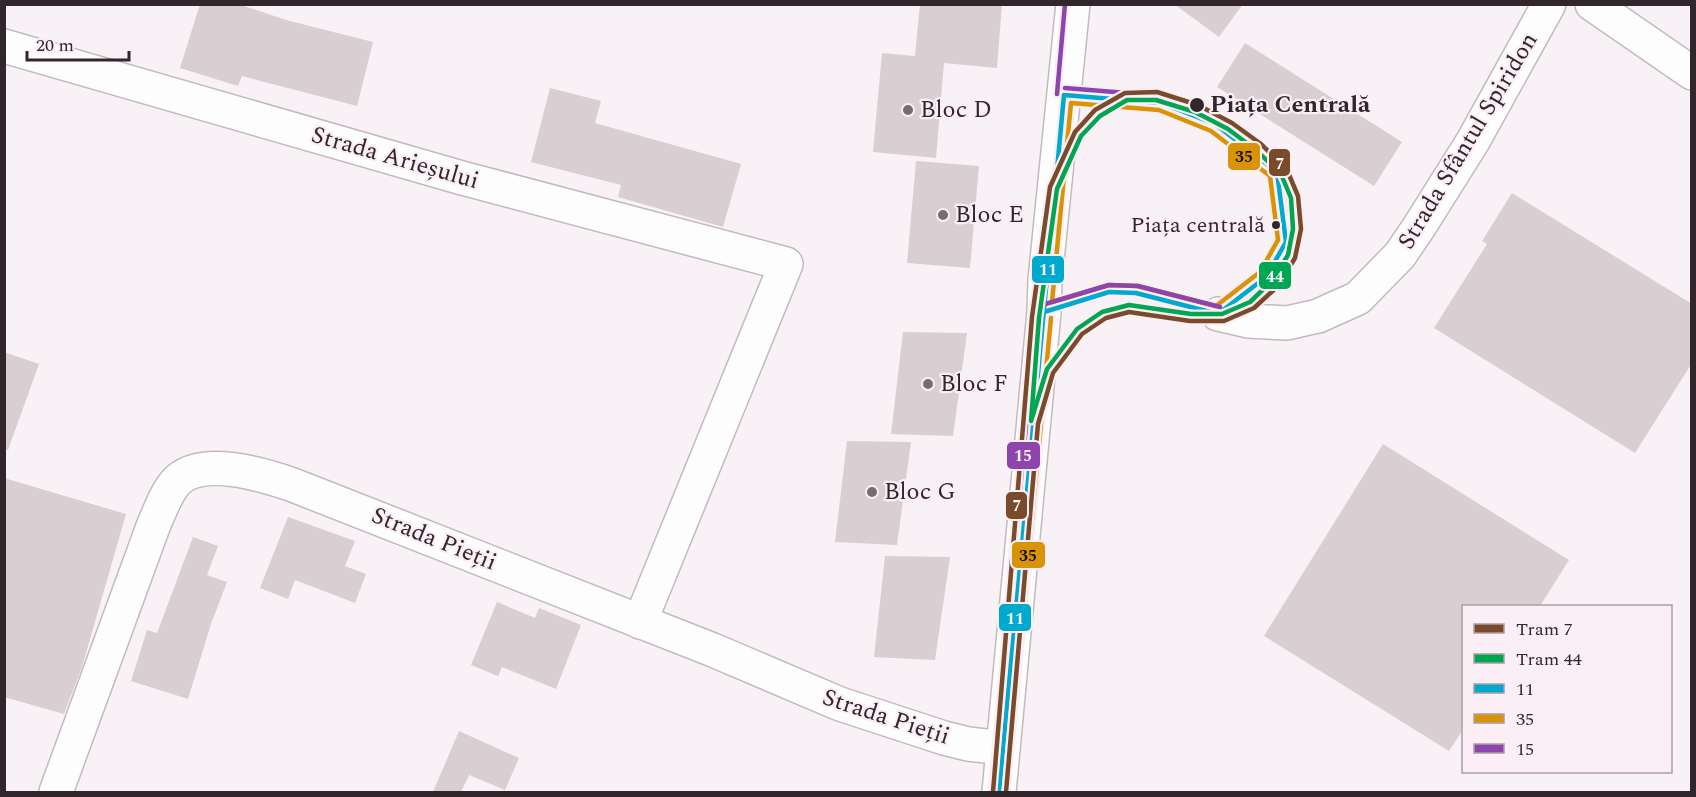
<svg xmlns="http://www.w3.org/2000/svg" width="1696" height="797" viewBox="0 0 1696 797" font-family="Spectral,serif">
	<style>
		.building { fill: #d9cfd2 }
		.lines { fill: none; stroke-linecap: round; stroke-linejoin: round }
		.minor-casing { stroke: #c3babf; stroke-width: 36 }
		.secondary-casing { stroke: #c3babf; stroke-width: 36 }
		.minor { stroke: #fefdfe; stroke-width: 33 }
		.secondary { stroke: #fefdfe; stroke-width: 33 }
		.bus-1-casing { stroke: #fbeef5; stroke-width: 9 }
		.bus-2-casing { stroke: #fbeef5; stroke-width: 9 }
		.bus-3-casing { stroke: #fbeef5; stroke-width: 9 }
		.bus-1 { stroke: #00a9ce; stroke-width: 4.5 }
		.bus-2 { stroke: #d99307; stroke-width: 4.5 }
		.bus-3 { stroke: #8e44ad; stroke-width: 4.5 }
		.tram-1-casing { stroke: #fbeef5; stroke-width: 9 }
		.tram-2-casing { stroke: #fbeef5; stroke-width: 9 }
		.tram-1 { stroke: #7a4b2a; stroke-width: 4.5 }
		.tram-2 { stroke: #00a651; stroke-width: 4.5 }
		.stop-dot { fill: #32252c; stroke: #fbeef5; stroke-width: 2 }
		.poi-dot { fill: #776c72; stroke: #fbeef5; stroke-width: 2 }
		.labels { text-anchor: middle; dominant-baseline: central; stroke-width: 4.5; stroke-linejoin: round; paint-order: stroke }
		.bus-label { font-size: 22px; fill: #32252c; stroke: #fbeef5; text-anchor: end }
		.stop-label { font-size: 24px; font-weight: bold; fill: #32252c; stroke: #fbeef5; text-anchor: start }
		.poi-label { font-size: 24px; fill: #32252c; stroke: #fbeef5; text-anchor: start }
		.street-label { font-size: 24px; fill: #32252c; stroke: #fbeef5 }
		.line-badge { stroke: #fbeef5; stroke-width: 2 }
		.badge-label { font-size: 16px; text-anchor: middle; font-weight: bold; fill: #fff }
		.pale-badge-label { font-size: 16px; text-anchor: middle; font-weight: bold; fill: #111 }
	</style>
	<rect width="100%" height="100%" fill="#f8f1f5"/>
	<path class="building" d="M 200,4 L 238,4 L 286,20 L 373,42 L 357,106 L 242,76 L 238,86 L 180,68 Z
		M 920,4 L 1002,4 L 997,68 L 944,63 L 936,158 L 873,152 L 882,53 L 915,56 Z
		M 1174,4 L 1243,4 L 1219,37 Z
		M 1245,43 L 1402,142 L 1374,186 L 1217,87 Z
		M 550,88 L 601,101 L 595,123 L 741,164 L 723,227 L 618,197 L 621,185 L 531,162 Z
		M 916,161 L 979,166 L 970,268 L 907,263 Z
		M 1512,193 L 1692,304 L 1692,363 L 1635,453 L 1434,328 L 1487,244 L 1482,241 Z
		M 903,332 L 967,333 L 953,436 L 891,434 Z
		M 4,352 L 39,364 L 8,450 L 4,449 Z
		M 847,441 L 911,442 L 897,545 L 835,542 Z
		M 1383,444 L 1569,560 L 1540,606 L 1464,606 L 1464,728 L 1449,751 L 1264,636 Z
		M 4,478 L 126,514 L 82,667 L 64,714 L 4,697 Z
		M 288,517 L 355,541 L 345,566 L 366,574 L 355,603 L 295,580 L 288,599 L 260,588 Z
		M 193,537 L 218,546 L 207,575 L 227,582 L 211,624 L 188,699 L 131,681 L 147,630 L 157,633 Z
		M 885,556 L 950,557 L 935,660 L 874,657 Z
		M 497,602 L 535,618 L 539,608 L 581,625 L 556,689 L 502,667 L 498,676 L 471,665 Z
		M 459,731 L 519,758 L 505,790 L 469,775 L 461,792 L 433,792 Z"/>
	<g class="lines">
		<g class="minor-casing">
			<path id="minor" d="M 4,46 L 462,178 L 786,264 L 640,622
				M 1218,314 L 1248,321 L 1287,323 L 1318,316 L 1358,298 L 1400,255 L 1419,227 L 1473,141 L 1549,4
				M 56,792 L 154,524 C 160,511 166,493 176,482 C 201,455 264,475 293,485 L 713,650 L 840,704 L 944,738 L 968,744 L 1003,748"/>
		</g>
		<g class="secondary-casing">
			<path id="secondary" d="M 1592,4 L 1692,73
				M 999,792 L 1044,312 L 1045,280 L 1073,4"/>
		</g>
		<use href="#minor" class="minor"/>
		<use href="#secondary" class="secondary"/>
		<g class="bus-1-casing">
			<path id="bus-1" d="M 1064,95 L 1161,103 L 1215,124 L 1277,172 L 1286,242 L 1266,277 L 1218,314
				M 1044,312 L 1109,292 L 1136,293 L 1218,314
				M 999,792 L 1064,95"/>
		</g>
		<g class="bus-2-casing">
			<path id="bus-2" d="M 1071,103 L 1159,110 L 1211,131 L 1270,176 L 1278,240 L 1260,272 L 1216,306 L 1137,286 L 1109,285 L 1052,302 Z
				M 1006,792 L 1051,318"/>
		</g>
		<g class="bus-3-casing">
			<path id="bus-3" d="M 1065,88 L 1164,96 L 1219,118 L 1283,168 L 1289,199 L 1293,245 L 1272,282 L 1223,320
				M 1057,94 L 1065,4
				M 992,791 L 1037,308 L 1042,305 L 1109,285 L 1138,286 L 1220,307"/>
		</g>
		<use href="#bus-1" class="bus-1"/>
		<use href="#bus-2" class="bus-2"/>
		<use href="#bus-3" class="bus-3"/>
		<g class="tram-1-casing">
			<path id="tram-1" d="M 993,792 L 1032,317 L 1050,187 L 1075,132 L 1095,110 L 1125,93 L 1157,92 L 1198,105 L 1232,123 L 1261,144 L 1287,170 L 1298,196 L 1301,229 L 1295,258 L 1278,286 L 1254,308 L 1224,321 L 1190,321 L 1129,312 L 1106,318 L 1082,334 L 1053,373 L 1038,424 L 1006,792"/>
		</g>
		<g class="tram-2-casing">
			<path id="tram-2" d="M 1127,100 L 1156,100 L 1195,112 L 1228,129 L 1256,150 L 1281,174 L 1291,198 L 1293,229 L 1288,255 L 1272,281 L 1250,302 L 1222,314 L 1191,314 L 1129,305 L 1102,312 L 1077,329 L 1047,369 L 1031,421 L 1039,318 L 1057,189 L 1081,136 L 1100,116 Z"/>
		</g>
		<use href="#tram-1" class="tram-1"/>
		<use href="#tram-2" class="tram-2"/>
	</g>
	<g class="stop-dot">
		<circle cx="1197" cy="105" r="8"/>
		<circle cx="1276" cy="225" r="5"/>
	</g>
	<g class="poi-dot">
		<circle cx="908" cy="110" r="6"/>
		<circle cx="943" cy="215" r="6"/>
		<circle cx="928" cy="384" r="6"/>
		<circle cx="872" cy="492" r="6"/>
	</g>
	<g class="labels">
		<g class="bus-label">
			<text x="1265" y="225">Piața centrală</text>
		</g>
		<g class="stop-label">
			<text x="1210" y="105">Piața Centrală</text>
		</g>
		<g class="poi-label">
			<text x="920" y="110">Bloc D</text>
			<text x="955" y="215">Bloc E</text>
			<text x="940" y="384">Bloc F</text>
			<text x="884" y="492">Bloc G</text>
		</g>
		<g class="street-label">
			<text transform="translate(1468 141) rotate(-59)">Strada Sfântul Spiridon</text>
			<text transform="translate(395 158) rotate(16)">Strada Arieșului</text>
			<text transform="translate(434 539) rotate(22)">Strada Pieții</text>
			<text transform="translate(886 717) rotate(18)">Strada Pieții</text>
		</g>
	</g>
	<g class="line-badge">
		<rect x="1227" y="142" width="34" height="29" rx="6" fill="#d99307"/>
		<rect x="1268" y="148" width="23" height="29" rx="6" fill="#7a4b2a"/>
		<rect x="1031" y="255" width="34" height="29" rx="6" fill="#00a9ce"/>
		<rect x="1258" y="261" width="34" height="29" rx="6" fill="#00a651"/>
		<rect x="1006" y="441" width="35" height="29" rx="6" fill="#8e44ad"/>
		<rect x="1005" y="491" width="23" height="29" rx="6" fill="#7a4b2a"/>
		<rect x="1011" y="541" width="35" height="28" rx="6" fill="#d99307"/>
		<rect x="998" y="603" width="34" height="29" rx="6" fill="#00a9ce"/>
	</g>
	<g class="badge-label">
		<text x="1280" y="169">7</text>
		<text x="1048" y="275">11</text>
		<text x="1275" y="282">44</text>
		<text x="1023" y="461">15</text>
		<text x="1017" y="511">7</text>
		<text x="1015" y="624">11</text>
	</g>
	<g class="pale-badge-label">
		<text x="1244" y="162">35</text>
		<text x="1028" y="561">35</text>
	</g>
	<rect width="1696" height="797" fill="none" stroke="#32252c" stroke-width="12"/>
	<rect x="1462" y="605" width="210" height="168" fill="#fbeef5" stroke="#ab9ea5" stroke-width="1.5"/>
	<rect x="1474" y="624" width="30" height="9" fill="#7a4b2a" stroke="#ab9ea5" stroke-width="1.5"/>
	<text x="1516" y="635" font-size="18" fill="#32252c">Tram 7</text>
	<rect x="1474" y="654" width="30" height="9" fill="#00a651" stroke="#ab9ea5" stroke-width="1.5"/>
	<text x="1516" y="665" font-size="18" fill="#32252c">Tram 44</text>
	<rect x="1474" y="684" width="30" height="9" fill="#00a9ce" stroke="#ab9ea5" stroke-width="1.5"/>
	<text x="1516" y="695" font-size="18" fill="#32252c">11</text>
	<rect x="1474" y="714" width="30" height="9" fill="#d99307" stroke="#ab9ea5" stroke-width="1.5"/>
	<text x="1516" y="725" font-size="18" fill="#32252c">35</text>
	<rect x="1474" y="744" width="30" height="9" fill="#8e44ad" stroke="#ab9ea5" stroke-width="1.5"/>
	<text x="1516" y="755" font-size="18" fill="#32252c">15</text>
	<path d="M27 51v9h102v-9" fill="none" stroke="#32252c" stroke-width="3"/>
	<text x="36" y="51" font-size="18" fill="#32252c" stroke="#fbeef5" stroke-width="4.5" paint-order="stroke">20 m</text>
</svg>
